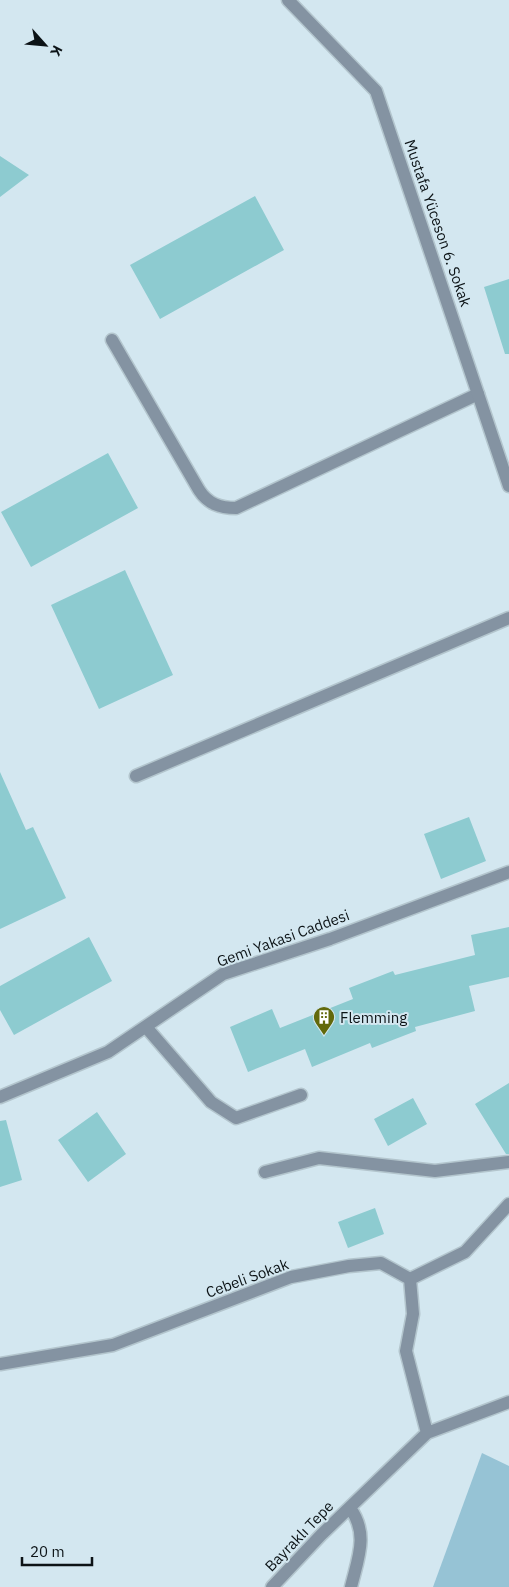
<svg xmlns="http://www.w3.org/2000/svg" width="509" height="1587" viewBox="0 0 509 1587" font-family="'IBM Plex Sans',sans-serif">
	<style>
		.green { fill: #96c3d5 }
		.building { fill: #8dcbd0 }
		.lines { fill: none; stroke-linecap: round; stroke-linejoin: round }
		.lane-casing { stroke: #b3c5cd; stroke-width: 15 }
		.street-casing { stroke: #b3c5cd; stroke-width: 15 }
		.lane { stroke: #8493a2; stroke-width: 12 }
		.street { stroke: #8493a2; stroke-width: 12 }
		.labels { text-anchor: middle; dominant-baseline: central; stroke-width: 4; stroke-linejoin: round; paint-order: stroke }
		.street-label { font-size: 15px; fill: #0c1316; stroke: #d3e7f0 }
		.poi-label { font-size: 15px; fill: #0c1316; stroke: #d3e7f0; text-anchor: start }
	</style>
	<rect width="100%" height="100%" fill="#d3e7f0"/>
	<path class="green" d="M 482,1453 L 509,1466 L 509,1587 L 433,1587 Z"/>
	<path class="building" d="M 0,156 L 29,175 L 0,197 Z
		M 255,196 L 284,250 L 160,319 L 130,265 Z
		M 509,279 L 509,354 L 505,354 L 484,287 Z
		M 108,453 L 138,508 L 31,567 L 1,512 Z
		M 125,570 L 173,675 L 99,709 L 51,605 Z
		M 0,772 L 26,830 L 33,827 L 66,898 L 0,929 Z
		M 469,817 L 486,861 L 441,879 L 424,834 Z
		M 509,927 L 509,977 L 469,986 L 475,1011 L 415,1027 L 416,1031 L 372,1048 L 370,1043 L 312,1067 L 305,1049 L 248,1072 L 230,1027 L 272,1009 L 280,1028 L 353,999 L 349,988 L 393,971 L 395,975 L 475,955 L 471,935 Z
		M 89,937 L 112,981 L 14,1035 L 0,1010 L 0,986 Z
		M 509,1083 L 509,1154 L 506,1154 L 475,1104 Z
		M 413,1098 L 427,1124 L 388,1146 L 374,1119 Z
		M 97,1112 L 126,1154 L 88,1182 L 58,1140 Z
		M 6,1120 L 22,1180 L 0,1187 L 0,1121 Z
		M 375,1208 L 384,1234 L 348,1248 L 338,1222 Z"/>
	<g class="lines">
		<g class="lane-casing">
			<path id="lane" d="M 112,340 L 199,490 C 208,504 220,508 236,508 L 478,394"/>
		</g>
		<g class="street-casing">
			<path id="street" d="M 288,0 L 376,91 L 509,486
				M 136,776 L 509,618
				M 146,1027 L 211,1102 L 236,1118 L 301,1095
				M 0,1097 L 108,1052 L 223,974 L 330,939 L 509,872
				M 265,1172 L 319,1158 L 435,1171 L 509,1162
				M 410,1279 L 465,1252 L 509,1204
				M 0,1364 L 113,1345 L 291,1277 L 349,1266 L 381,1263 L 410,1279 L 413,1314 L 406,1351 L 427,1433
				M 350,1508 C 369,1534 358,1558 351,1587
				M 272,1587 L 321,1535 L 427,1433 L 509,1402"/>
		</g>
		<use href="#lane" class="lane"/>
		<use href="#street" class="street"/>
	</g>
	<defs>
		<g id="building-pin" transform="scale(1.125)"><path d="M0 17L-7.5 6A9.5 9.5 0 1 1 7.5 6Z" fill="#62690b" stroke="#d3e7f0"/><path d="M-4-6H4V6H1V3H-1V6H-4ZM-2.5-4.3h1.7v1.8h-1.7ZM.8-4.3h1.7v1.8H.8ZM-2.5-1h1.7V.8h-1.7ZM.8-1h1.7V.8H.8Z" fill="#fff"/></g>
	</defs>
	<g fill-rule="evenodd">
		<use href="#building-pin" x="324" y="1017"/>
	</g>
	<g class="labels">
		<g class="street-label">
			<text transform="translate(438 223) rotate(71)">Mustafa Yüceson 6. Sokak</text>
			<text transform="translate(283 938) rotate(-20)">Gemi Yakasi Caddesi</text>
			<text transform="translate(247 1278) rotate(-20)">Cebeli Sokak</text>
			<text transform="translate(299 1536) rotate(-46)">Bayraklı Tepe</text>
		</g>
		<g class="poi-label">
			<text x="340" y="1017">Flemming</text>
		</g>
	</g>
	<g transform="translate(45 45) rotate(117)" stroke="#d3e7f0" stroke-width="4" paint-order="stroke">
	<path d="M0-4L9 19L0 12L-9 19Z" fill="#0c1316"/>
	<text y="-8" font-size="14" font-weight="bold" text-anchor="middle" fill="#0c1316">K</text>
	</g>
	<path d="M22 1557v8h70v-8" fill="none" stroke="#0c1316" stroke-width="2.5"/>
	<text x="30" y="1557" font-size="15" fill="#0c1316" stroke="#d3e7f0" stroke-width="4" paint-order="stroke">20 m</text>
</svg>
